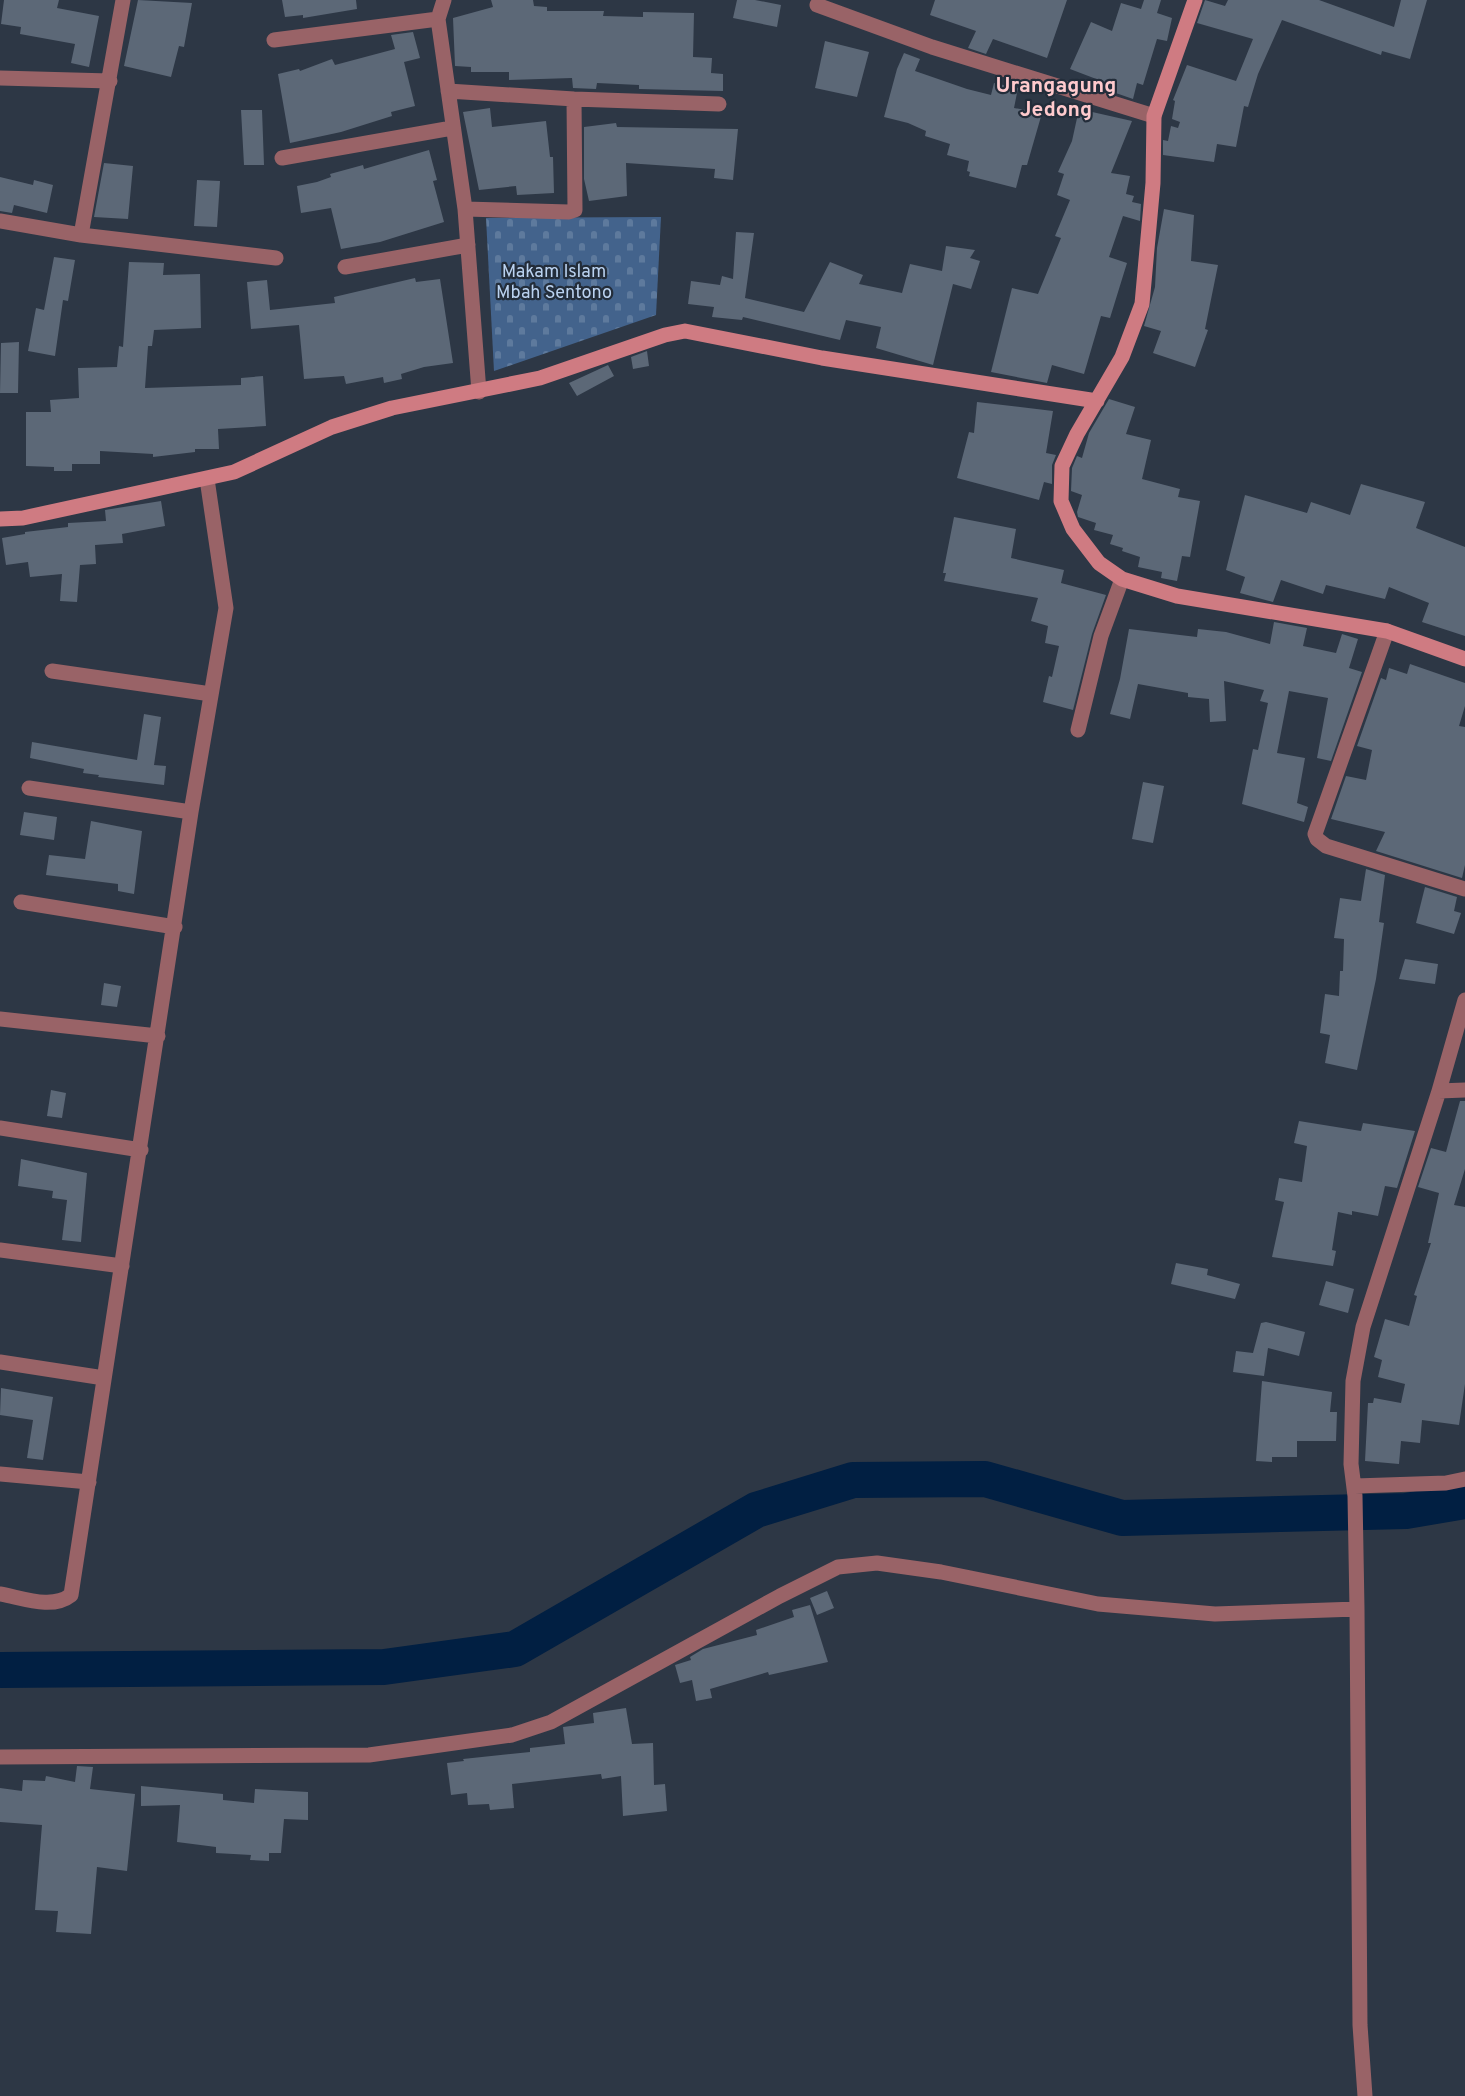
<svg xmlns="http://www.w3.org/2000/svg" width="1465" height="2096" viewBox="0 0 1465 2096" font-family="Overpass,sans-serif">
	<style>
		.cemetery { fill: url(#cemetery-stones) }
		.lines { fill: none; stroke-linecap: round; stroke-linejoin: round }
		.river { stroke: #011f42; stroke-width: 36 }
		.building { fill: #5c6877 }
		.street { stroke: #996367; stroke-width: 15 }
		.secondary { stroke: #cf7b82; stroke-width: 15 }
		.labels { text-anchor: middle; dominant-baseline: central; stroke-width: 4.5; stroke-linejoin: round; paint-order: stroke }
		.park-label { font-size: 18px; fill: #bad2f0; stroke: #232d3a }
		.quarter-label { font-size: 21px; font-weight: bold; fill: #ffcacd; stroke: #232d3a }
	</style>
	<defs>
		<pattern id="cemetery-stones" width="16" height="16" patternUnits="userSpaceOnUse" patternTransform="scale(1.5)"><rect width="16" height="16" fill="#43638c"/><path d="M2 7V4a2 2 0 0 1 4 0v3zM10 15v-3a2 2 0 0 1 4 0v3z" fill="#5e7a9d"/></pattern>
	</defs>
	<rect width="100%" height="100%" fill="#2d3745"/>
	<path class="cemetery" d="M 661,217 L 656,315 L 494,371 L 486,218 Z"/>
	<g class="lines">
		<path class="river" d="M 0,1670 L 384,1667 L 515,1649 L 756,1510 L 853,1480 L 985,1479 L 1122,1518 L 1406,1511 L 1465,1501"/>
	</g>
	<path class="building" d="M 4,0 L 59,0 L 57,8 L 99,16 L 89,67 L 71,63 L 75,44 L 20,34 L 21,27 L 1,24 Z
		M 138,0 L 192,3 L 184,47 L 179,46 L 171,77 L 124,66 Z
		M 282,0 L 356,0 L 357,9 L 303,18 L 303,15 L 285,17 Z
		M 491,0 L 533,0 L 534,6 L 547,7 L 547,11 L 604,11 L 603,16 L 643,17 L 643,12 L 694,13 L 693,57 L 712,58 L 711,73 L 723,74 L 723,91 L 639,89 L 639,85 L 597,83 L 596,89 L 573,88 L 572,78 L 509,80 L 509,72 L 471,72 L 471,67 L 455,66 L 453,18 L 493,7 Z
		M 737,0 L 755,0 L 781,5 L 777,27 L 733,18 Z
		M 935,0 L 1067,0 L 1047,58 L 993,39 L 986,54 L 968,48 L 976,31 L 930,15 Z
		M 1144,0 L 1161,0 L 1157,13 L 1172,18 L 1167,41 L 1157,39 L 1143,85 L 1137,83 L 1133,99 L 1110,91 L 1112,85 L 1070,69 L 1091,22 L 1112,31 L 1121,3 L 1141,9 Z
		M 1205,0 L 1225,6 L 1228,0 L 1319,0 L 1394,27 L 1401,0 L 1427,0 L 1410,59 L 1382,51 L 1381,55 L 1282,20 L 1258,74 L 1248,107 L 1244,106 L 1236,147 L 1217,144 L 1214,162 L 1163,155 L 1163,140 L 1168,141 L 1171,126 L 1178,128 L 1180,122 L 1172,119 L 1175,101 L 1173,100 L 1187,65 L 1236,81 L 1253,39 L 1197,23 Z
		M 413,32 L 420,58 L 404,62 L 415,106 L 391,112 L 392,116 L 341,132 L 290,143 L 278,74 L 299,69 L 300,71 L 332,59 L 335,65 L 395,49 L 391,35 Z
		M 825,41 L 869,52 L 857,97 L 815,88 Z
		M 904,53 L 920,59 L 915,71 L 967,89 L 991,95 L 994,83 L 1018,88 L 1014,108 L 1042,113 L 1027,165 L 1022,165 L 1016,188 L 969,176 L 970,172 L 967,171 L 969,161 L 947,155 L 950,144 L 925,136 L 926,131 L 908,123 L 884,117 L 897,69 Z
		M 490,108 L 492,127 L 546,121 L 550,157 L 553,157 L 554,193 L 517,195 L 516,186 L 479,190 L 463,112 Z
		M 1079,109 L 1132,121 L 1111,173 L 1130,176 L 1126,194 L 1134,196 L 1132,202 L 1141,204 L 1140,221 L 1123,216 L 1109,257 L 1127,263 L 1110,318 L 1101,316 L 1084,374 L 1052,365 L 1047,383 L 991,372 L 1012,288 L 1038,294 L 1061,238 L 1055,236 L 1070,200 L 1057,195 L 1064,174 L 1058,172 L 1072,141 Z
		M 241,110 L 262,110 L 264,165 L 244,165 Z
		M 616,123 L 617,127 L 738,129 L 733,180 L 714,178 L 715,169 L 626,163 L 627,196 L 589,201 L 584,179 L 584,127 Z
		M 429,150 L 437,180 L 433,181 L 444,222 L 380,242 L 341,249 L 331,208 L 301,213 L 297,186 L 317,182 L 331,177 L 330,174 L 363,165 L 364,169 Z
		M 104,163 L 133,166 L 128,219 L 94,217 Z
		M 0,177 L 33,185 L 34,180 L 53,185 L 47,213 L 14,205 L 12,213 L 0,211 Z
		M 197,180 L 220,181 L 217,227 L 194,226 Z
		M 1164,209 L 1194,215 L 1191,261 L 1218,265 L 1205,329 L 1208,330 L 1195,367 L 1153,353 L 1161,331 L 1144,326 L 1155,287 L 1157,248 Z
		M 736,232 L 754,233 L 745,298 L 804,312 L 830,262 L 863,275 L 859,284 L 902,293 L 910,264 L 942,271 L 946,246 L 975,250 L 970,258 L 980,261 L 971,289 L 953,284 L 933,365 L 876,348 L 881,327 L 846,320 L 840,340 L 743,317 L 742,320 L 712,317 L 714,307 L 688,304 L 691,281 L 720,285 L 722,276 L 733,279 Z
		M 54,257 L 75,260 L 68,301 L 63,300 L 55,356 L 28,351 L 36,308 L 44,310 Z
		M 129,262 L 164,263 L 163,275 L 200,274 L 201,328 L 154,330 L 152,346 L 148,346 L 145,388 L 241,385 L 241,378 L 263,376 L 266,426 L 218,429 L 219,449 L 195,449 L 195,452 L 153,457 L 153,454 L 100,451 L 100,464 L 72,464 L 72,471 L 54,471 L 54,467 L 26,466 L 26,412 L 51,412 L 50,400 L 79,398 L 78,368 L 117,367 L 119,346 L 123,347 Z
		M 415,278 L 416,282 L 440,279 L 453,363 L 424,367 L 401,374 L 402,379 L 384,383 L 383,377 L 346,384 L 344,376 L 304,379 L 299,325 L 251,329 L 247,282 L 267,280 L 270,310 L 335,303 L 334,297 Z
		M 19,342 L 18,393 L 0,393 L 1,343 Z
		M 647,351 L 649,366 L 633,369 L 631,357 Z
		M 608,365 L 614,376 L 577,396 L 569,383 Z
		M 1109,399 L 1135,407 L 1126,434 L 1151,440 L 1142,479 L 1180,489 L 1178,497 L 1200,501 L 1190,557 L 1182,556 L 1177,581 L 1161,578 L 1162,572 L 1138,567 L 1140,557 L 1122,551 L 1123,548 L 1110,544 L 1113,535 L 1094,530 L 1096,523 L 1078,517 L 1077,512 L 1082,495 L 1071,491 L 1072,468 L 1077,456 L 1082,458 L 1089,433 Z
		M 977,402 L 1053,411 L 1046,453 L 1056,455 L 1052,465 L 1052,484 L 1044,482 L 1039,500 L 957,478 L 969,432 L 974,433 Z
		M 1361,484 L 1425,502 L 1416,528 L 1465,547 L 1465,636 L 1422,622 L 1429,603 L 1389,587 L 1385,599 L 1326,585 L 1323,594 L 1281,580 L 1273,602 L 1240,593 L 1245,577 L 1226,570 L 1245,495 L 1307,513 L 1311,502 L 1350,515 Z
		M 161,501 L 165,526 L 122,534 L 123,543 L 95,545 L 96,564 L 80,565 L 77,602 L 60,601 L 62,574 L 30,577 L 28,562 L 6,565 L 2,538 L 25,534 L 25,532 L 68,527 L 68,523 L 106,521 L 105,510 Z
		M 954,517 L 1016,529 L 1011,558 L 1064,570 L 1061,583 L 1106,595 L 1092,634 L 1073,710 L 1043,702 L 1049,676 L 1052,677 L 1059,646 L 1045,643 L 1048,626 L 1031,621 L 1038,598 L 944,581 L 946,573 L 943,573 Z
		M 1274,622 L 1307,628 L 1303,646 L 1336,653 L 1342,634 L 1358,639 L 1349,668 L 1362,672 L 1331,761 L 1317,758 L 1328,698 L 1289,691 L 1277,753 L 1305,758 L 1297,803 L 1308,807 L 1304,822 L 1242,804 L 1253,749 L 1258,750 L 1268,703 L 1260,701 L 1264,690 L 1224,681 L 1226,721 L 1210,722 L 1209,699 L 1188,697 L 1188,693 L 1138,684 L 1130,719 L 1110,714 L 1120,679 L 1129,629 L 1197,637 L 1198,629 L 1226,632 L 1270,644 Z
		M 1410,664 L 1465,683 L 1465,706 L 1459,726 L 1465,727 L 1465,865 L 1462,878 L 1376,851 L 1385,832 L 1331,819 L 1346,776 L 1366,780 L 1372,750 L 1357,746 L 1381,678 L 1386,680 L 1389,668 L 1407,674 Z
		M 144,714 L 161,717 L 154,765 L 166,766 L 164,785 L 98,777 L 99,775 L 83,773 L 84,769 L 30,758 L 32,742 L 137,760 Z
		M 1143,782 L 1164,786 L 1153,843 L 1132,839 Z
		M 24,812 L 57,817 L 54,840 L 20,835 Z
		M 91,821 L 142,831 L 134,894 L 118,891 L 118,884 L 46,875 L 49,855 L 85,859 Z
		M 1366,869 L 1385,875 L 1379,922 L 1384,923 L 1376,979 L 1357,1070 L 1325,1063 L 1330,1035 L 1320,1033 L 1325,994 L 1339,996 L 1340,971 L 1343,971 L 1344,939 L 1334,938 L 1340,898 L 1361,901 Z
		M 1425,887 L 1457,897 L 1454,911 L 1461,913 L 1454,934 L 1416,923 Z
		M 1405,959 L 1438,964 L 1435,984 L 1399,979 Z
		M 104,983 L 121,986 L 117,1007 L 101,1005 Z
		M 51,1090 L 66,1093 L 62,1118 L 47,1116 Z
		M 1460,1101 L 1465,1101 L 1465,1169 L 1454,1205 L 1465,1207 L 1465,1384 L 1459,1425 L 1422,1420 L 1420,1443 L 1401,1441 L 1399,1464 L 1365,1461 L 1368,1403 L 1373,1403 L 1374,1398 L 1401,1403 L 1405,1384 L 1378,1377 L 1382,1360 L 1374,1357 L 1385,1319 L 1409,1326 L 1417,1296 L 1414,1295 L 1431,1243 L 1428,1243 L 1439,1193 L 1418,1187 L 1431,1148 L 1446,1152 Z
		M 1299,1121 L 1361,1131 L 1363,1123 L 1415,1131 L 1397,1188 L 1385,1186 L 1378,1216 L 1352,1211 L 1352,1215 L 1338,1212 L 1332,1250 L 1336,1251 L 1333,1266 L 1272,1257 L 1284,1202 L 1275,1200 L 1279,1178 L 1302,1182 L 1307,1146 L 1294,1143 Z
		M 21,1159 L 87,1173 L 81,1242 L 62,1240 L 67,1200 L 52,1198 L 53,1191 L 18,1186 Z
		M 1176,1263 L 1208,1269 L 1207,1275 L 1240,1284 L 1235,1299 L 1171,1284 Z
		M 1326,1281 L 1354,1289 L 1348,1313 L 1319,1305 Z
		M 1266,1322 L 1305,1332 L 1299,1356 L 1268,1348 L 1264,1376 L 1233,1372 L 1236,1351 L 1253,1353 L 1261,1323 Z
		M 1262,1381 L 1332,1392 L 1330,1412 L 1337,1412 L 1336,1441 L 1297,1441 L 1297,1457 L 1272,1457 L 1272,1462 L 1256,1461 Z
		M 1,1388 L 53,1397 L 43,1460 L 27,1458 L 33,1420 L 0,1415 Z
		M 827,1591 L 834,1608 L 817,1615 L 810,1598 Z
		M 810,1605 L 828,1662 L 769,1675 L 768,1672 L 710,1689 L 712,1698 L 696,1701 L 692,1680 L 680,1683 L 675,1665 L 691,1660 L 690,1657 L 703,1649 L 757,1635 L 756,1630 L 794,1617 L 792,1610 Z
		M 626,1708 L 632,1744 L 653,1743 L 654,1785 L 665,1784 L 667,1811 L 623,1816 L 621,1776 L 602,1779 L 601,1774 L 512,1784 L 514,1808 L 490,1810 L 489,1804 L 468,1805 L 467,1793 L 451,1795 L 447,1763 L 464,1761 L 463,1759 L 530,1752 L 530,1748 L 565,1744 L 563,1727 L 594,1723 L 593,1713 Z
		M 77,1766 L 93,1767 L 90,1789 L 135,1794 L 127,1871 L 97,1867 L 91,1934 L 56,1932 L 58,1911 L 35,1910 L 42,1825 L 0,1822 L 0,1788 L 22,1791 L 23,1780 L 45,1781 L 46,1776 L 75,1782 Z
		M 141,1786 L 223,1794 L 223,1800 L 254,1803 L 255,1789 L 308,1792 L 308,1820 L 284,1819 L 281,1853 L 269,1853 L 269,1861 L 250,1860 L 251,1855 L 216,1853 L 216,1847 L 177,1842 L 180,1805 L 141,1806 Z"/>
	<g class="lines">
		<path class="street" d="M 444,0 L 438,19 L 465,209 L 479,392
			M 817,5 L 932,47 L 1154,116
			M 274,40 L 438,19
			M 0,78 L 110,81
			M 448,91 L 574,99 L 719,104
			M 282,158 L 452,128
			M 465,209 L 569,212 L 575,210 L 574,99
			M 0,221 L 81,235 L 276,258
			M 81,235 L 123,0
			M 345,267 L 468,245
			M 1387,631 L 1315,834 L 1317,839 L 1326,846 L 1465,889
			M 52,671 L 211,694
			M 1078,730 L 1101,636 L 1122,579
			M 29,788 L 191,812
			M 21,902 L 175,927
			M 0,1019 L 158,1036
			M 1439,1091 L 1465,1090
			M 0,1128 L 141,1150
			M 0,1250 L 122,1266
			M 0,1362 L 104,1378
			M 0,1474 L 89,1482
			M 1355,1486 L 1446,1483 L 1465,1479
			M 0,1594 C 23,1598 52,1610 71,1595 L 191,812 L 226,608 L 207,479
			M 0,1757 L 369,1755 L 512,1735 L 551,1722 L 780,1596 L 838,1567 L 877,1563 L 941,1572 L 1098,1604 L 1215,1614 L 1357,1609
			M 1365,2096 L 1360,2025 L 1357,1609 L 1355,1496 L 1351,1464 L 1353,1381 L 1363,1327 L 1439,1091 L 1465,1000"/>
		<path class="secondary" d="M 1195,0 L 1154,116 L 1153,183 L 1142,304 L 1122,357 L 1077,434 L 1062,466 L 1061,501 L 1073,529 L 1099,563 L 1122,579 L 1177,596 L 1387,631 L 1465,659
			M 0,519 L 23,518 L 234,472 L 332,427 L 392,408 L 540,378 L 665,335 L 685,331 L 822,358 L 1097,401"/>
	</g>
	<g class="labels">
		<g class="park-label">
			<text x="554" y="272">Makam Islam<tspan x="554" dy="21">Mbah Sentono</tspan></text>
		</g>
		<g class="quarter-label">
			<text x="1056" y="86">Urangagung<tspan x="1056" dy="24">Jedong</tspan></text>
		</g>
	</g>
</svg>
